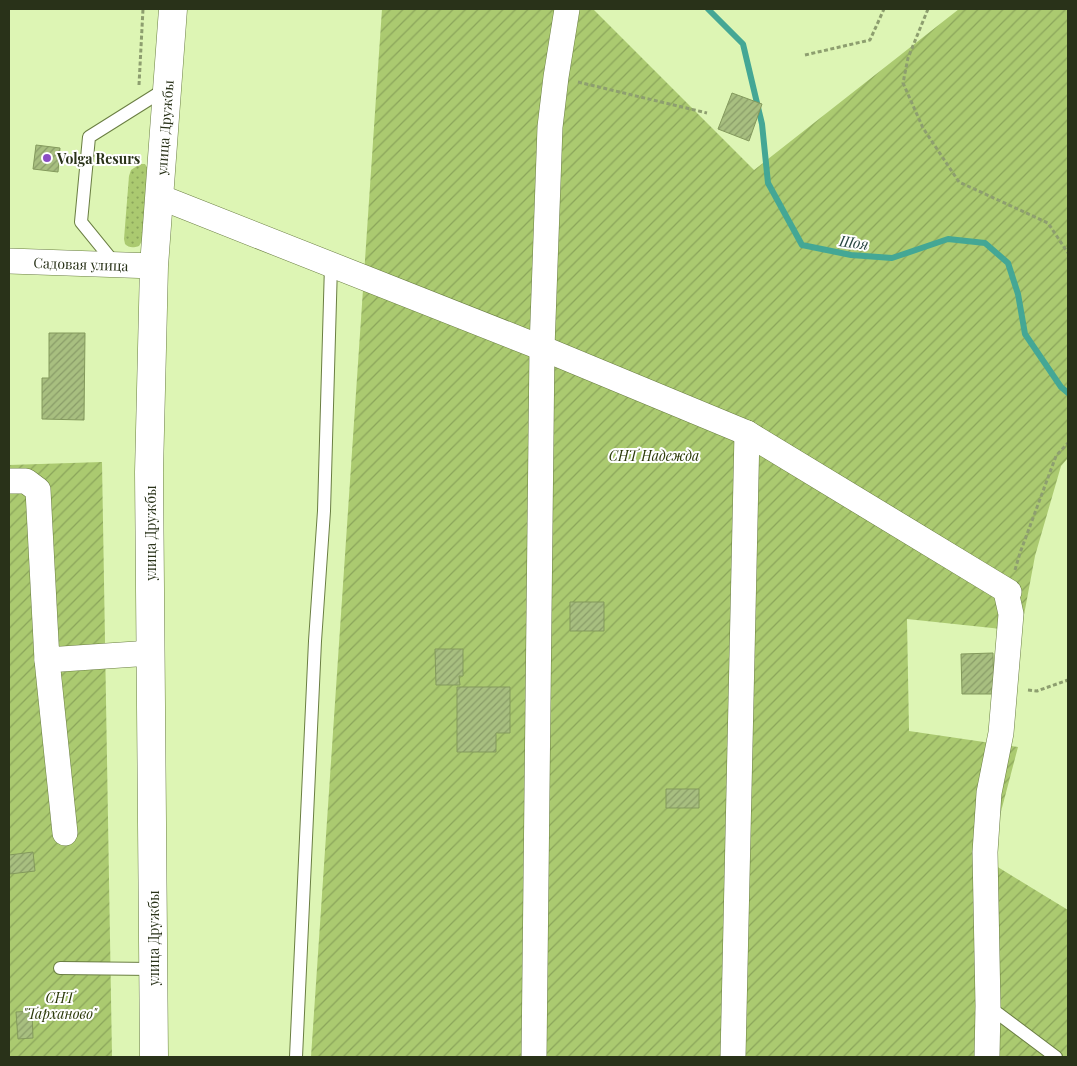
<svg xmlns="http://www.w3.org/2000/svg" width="1077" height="1066" viewBox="0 0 1077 1066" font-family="'Playfair Display',serif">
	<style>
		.grass { fill: url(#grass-dots) }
		.garden { fill: url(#garden-furrows) }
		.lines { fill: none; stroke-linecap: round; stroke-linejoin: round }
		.stream { stroke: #44a795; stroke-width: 6 }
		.building { fill: url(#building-hatch); stroke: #83995c }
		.lane-casing { stroke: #6a7e42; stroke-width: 14 }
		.street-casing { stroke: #6a7e42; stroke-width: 26 }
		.secondary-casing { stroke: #6a7e42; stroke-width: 29 }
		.path { stroke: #8d9e6f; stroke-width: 3; stroke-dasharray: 4 2.5; stroke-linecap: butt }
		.lane { stroke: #fff; stroke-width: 12 }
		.street { stroke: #fff; stroke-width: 25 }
		.secondary { stroke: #fff; stroke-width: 28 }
		.poi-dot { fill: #8a4dc4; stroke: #fff; stroke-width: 2 }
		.labels { text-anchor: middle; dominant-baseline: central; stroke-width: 4; stroke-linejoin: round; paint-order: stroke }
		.street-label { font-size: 14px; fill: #293219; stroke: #fff }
		.poi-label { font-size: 14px; font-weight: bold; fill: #293219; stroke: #fff; text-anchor: start }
		.park-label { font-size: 14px; font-style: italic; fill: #2b3908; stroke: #fff }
		.water-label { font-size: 15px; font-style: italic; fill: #2a4843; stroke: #fff }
	</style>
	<defs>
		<pattern id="grass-dots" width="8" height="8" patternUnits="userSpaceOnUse" patternTransform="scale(1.25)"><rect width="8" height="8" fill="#abca70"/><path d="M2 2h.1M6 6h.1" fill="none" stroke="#8ba55b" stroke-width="1.8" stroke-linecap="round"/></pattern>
		<pattern id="garden-furrows" width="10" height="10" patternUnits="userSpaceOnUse" patternTransform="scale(1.25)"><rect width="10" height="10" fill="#abca70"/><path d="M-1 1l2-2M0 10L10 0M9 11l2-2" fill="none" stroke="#8ba55b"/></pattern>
		<pattern id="building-hatch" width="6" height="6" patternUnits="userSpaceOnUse" patternTransform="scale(1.25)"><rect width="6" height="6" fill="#a8bf80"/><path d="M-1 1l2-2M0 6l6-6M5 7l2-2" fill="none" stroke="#899c68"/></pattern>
	</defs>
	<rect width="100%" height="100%" fill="#ddf5b4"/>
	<path class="grass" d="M 140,164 L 145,164 L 148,169 L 142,241 L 139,246 C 133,248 129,248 125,244 L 124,239 L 129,176 L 131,170 Z"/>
	<path class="garden" d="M 382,9 L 593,9 L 754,170 L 959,9 L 1068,9 L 1068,458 L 1061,466 L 1035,556 L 1021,631 L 907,619 L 909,731 L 1018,747 L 988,861 L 1068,910 L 1068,1057 L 311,1057 Z
		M 102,462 L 112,1057 L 9,1057 L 9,465 Z"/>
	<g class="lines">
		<path class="stream" d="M 708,9 L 743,44 L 762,124 L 768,183 L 802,245 L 851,255 L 892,258 L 948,239 L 985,243 L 1008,263 L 1018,294 L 1025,334 L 1061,387 L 1068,393"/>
	</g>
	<path class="building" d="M 732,93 L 762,104 L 749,141 L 718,129 Z
		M 36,145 L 60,148 L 58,172 L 33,169 Z
		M 49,333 L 85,333 L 84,420 L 42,419 L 42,378 L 49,378 Z
		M 570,602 L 604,602 L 604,631 L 570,631 Z
		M 435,649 L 463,649 L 463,676 L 459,676 L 460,685 L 436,685 Z
		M 993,653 L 994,694 L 962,694 L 961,654 Z
		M 457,687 L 510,687 L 510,733 L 496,733 L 496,752 L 457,752 Z
		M 666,789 L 699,789 L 699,808 L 666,808 Z
		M 33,852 L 35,871 L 10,874 L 9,855 Z
		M 32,1011 L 33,1038 L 18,1039 L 16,1012 Z"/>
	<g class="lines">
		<g class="lane-casing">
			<path id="lane" d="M 116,265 L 81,222 L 89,137 L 167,88
				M 60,968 L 153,969
				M 988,1006 L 1056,1057
				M 296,1057 L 315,641 L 324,511 L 331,265"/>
		</g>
		<g class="street-casing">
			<g id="street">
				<path d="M 160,197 L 542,348 L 747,433 L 1009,592 L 1007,596 L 1011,614 L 1001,733 L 989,793 L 985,852 L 988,1006 L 987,1057"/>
				<path id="s1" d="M 9,261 L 154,266"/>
				<path d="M 9,481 L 26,481 L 38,490 L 47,660 L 151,653"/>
				<path d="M 47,660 L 65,833"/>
				<path d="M 534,1057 L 542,348 L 550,127 L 556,77 L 567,9"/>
				<path d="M 733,1057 L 747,433"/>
			</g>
		</g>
		<g class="secondary-casing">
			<g id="secondary">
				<path id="s2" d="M 154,1057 L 149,472 L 154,266 L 173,9"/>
			</g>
		</g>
		<path class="path" d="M 928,9 L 908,58 L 903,83 L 923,128 L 959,182 L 1048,223 L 1068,253
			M 805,55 L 870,40 L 884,9
			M 578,82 L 707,113
			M 139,85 L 143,9
			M 1015,570 L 1020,553 L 1056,456 L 1068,443
			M 1028,690 L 1037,691 L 1068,680"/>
		<use href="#lane" class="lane"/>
		<use href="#street" class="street"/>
		<use href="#secondary" class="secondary"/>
	</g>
	<circle class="poi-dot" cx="47" cy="158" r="5"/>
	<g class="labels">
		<g class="street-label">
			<text stroke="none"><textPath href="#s2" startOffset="930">улица Дружбы</textPath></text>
			<text stroke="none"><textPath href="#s1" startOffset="72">Садовая улица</textPath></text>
			<text transform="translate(150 533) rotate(-90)">улица Дружбы</text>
			<text transform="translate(153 938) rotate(-90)">улица Дружбы</text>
		</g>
		<g class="poi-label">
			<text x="57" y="158">Volga Resurs</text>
		</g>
		<g class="park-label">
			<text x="654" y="455">СНТ Надежда</text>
			<text x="60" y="997">СНТ<tspan x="60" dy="16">"Тарханово"</tspan></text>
		</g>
		<g class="water-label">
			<text transform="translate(854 242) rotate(8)">Шоя</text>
		</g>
	</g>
	<rect width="1077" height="1066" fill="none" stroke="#293219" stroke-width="20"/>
</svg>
